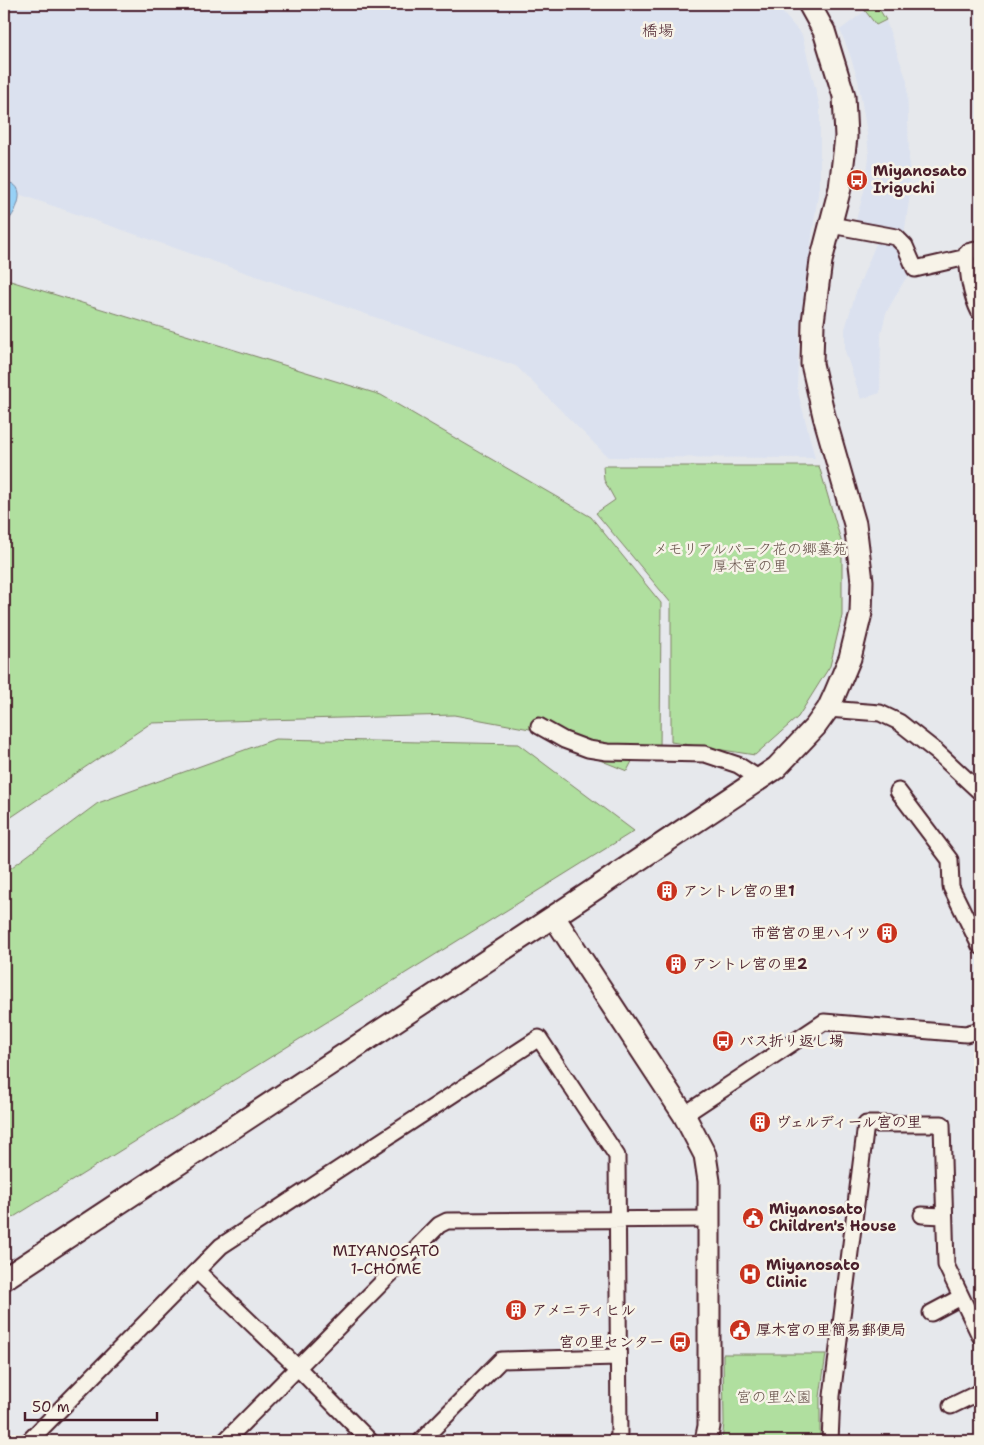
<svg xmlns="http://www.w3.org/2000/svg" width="984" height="1445" viewBox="0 0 984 1445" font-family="'Shantell Sans','Klee One',sans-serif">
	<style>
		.built { fill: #dbe1ef }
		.green { fill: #b0df9f; stroke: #7d7f65 }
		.water { fill: #97d1f6; stroke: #788aa5 }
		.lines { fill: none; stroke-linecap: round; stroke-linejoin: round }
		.street-casing { stroke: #4a1f2b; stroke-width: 19 }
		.secondary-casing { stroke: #4a1f2b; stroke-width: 25 }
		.street { stroke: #f7f3e8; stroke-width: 15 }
		.secondary { stroke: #f7f3e8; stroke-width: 21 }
		.labels { text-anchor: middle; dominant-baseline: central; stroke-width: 5; stroke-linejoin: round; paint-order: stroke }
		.poi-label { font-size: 15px; font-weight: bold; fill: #4a1f2b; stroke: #f7f3e8; text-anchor: start }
		.park-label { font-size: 15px; fill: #644f48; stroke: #f7f3e8 }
		.neighbourhood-label { font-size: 16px; fill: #4a1f2b; stroke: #f7f3e8 }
	</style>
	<rect width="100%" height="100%" fill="#e6e8ec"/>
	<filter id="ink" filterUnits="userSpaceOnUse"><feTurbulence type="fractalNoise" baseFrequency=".02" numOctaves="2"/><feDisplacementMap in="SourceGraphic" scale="10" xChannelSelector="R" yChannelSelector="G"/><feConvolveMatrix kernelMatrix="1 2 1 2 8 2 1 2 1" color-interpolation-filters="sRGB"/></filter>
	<g filter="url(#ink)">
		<path class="built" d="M 4,4 L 775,4 L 802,35 L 820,107 L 820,180 L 799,331 L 797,388 L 815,458 L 608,457 L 516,366 L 4,189 Z
			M 865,11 L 876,26 L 886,21 L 907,81 L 910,194 L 904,235 L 854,227 L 865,188 L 869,157 L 867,134 L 858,80 L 849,52 L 840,30 Z
			M 877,241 L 899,244 L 912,272 L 904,281 L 886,313 L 881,334 L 880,393 L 861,399 L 845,351 L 845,329 L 856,292 Z"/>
		<path class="green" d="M 860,4 L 876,4 L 886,20 L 876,25 Z
			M 4,279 L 381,395 L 591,517 L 661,603 L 660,754 L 638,750 L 627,771 L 592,757 L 568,736 L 454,715 L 151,723 L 4,822 Z
			M 603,466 L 819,466 L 842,544 L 842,616 L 830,666 L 798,717 L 755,755 L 671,742 L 671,603 L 596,513 L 615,500 L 604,480 Z
			M 275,739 L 518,744 L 634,831 L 4,1223 L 4,873 L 98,803 Z
			M 723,1354 L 826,1354 L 820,1397 L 820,1441 L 722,1441 L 724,1423 Z"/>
		<path class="water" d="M 4,182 C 31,183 16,215 4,225 Z"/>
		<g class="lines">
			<g class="street-casing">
				<path id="street" d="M 831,225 L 896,237 L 905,246 L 915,269 L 967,257
					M 980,249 L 967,252 C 968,273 970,294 980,313
					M 828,709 L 880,713 L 899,722 L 937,752 L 980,792
					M 539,726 L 564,740 L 588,749 L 607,752 L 705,754 L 738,765 L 760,779
					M 898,791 L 950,860 L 951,887 L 980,946
					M 684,1115 L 824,1022 L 966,1034 L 980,1030
					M 922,1215 L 944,1216
					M 197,1271 L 297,1367 L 370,1441
					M 931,1313 L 961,1297
					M 951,1406 L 980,1392
					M 29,1441 L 221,1246 L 539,1038 L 617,1156 L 619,1438 L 615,1441
					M 225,1441 L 439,1225 L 447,1221 L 709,1219
					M 421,1441 L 501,1360 L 618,1357
					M 830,1441 L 832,1396 L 866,1124 L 942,1124 L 946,1265 L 980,1336"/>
			</g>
			<g class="secondary-casing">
				<path id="secondary" d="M 554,917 L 684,1115 L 705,1155 L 709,1181 L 709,1426 L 706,1441
					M 4,1279 L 568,907 L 776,768 L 815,727 L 828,709 L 834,696 L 850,658 L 861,613 L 862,581 L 855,524 L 824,416 L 812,364 L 813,322 L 821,261 L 840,188 L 846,137 L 844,96 L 824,31 L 809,4"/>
			</g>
			<use href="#street" class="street"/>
			<use href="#secondary" class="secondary"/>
		</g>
	</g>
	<defs>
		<g id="bus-disc" transform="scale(1.125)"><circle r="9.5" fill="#c8321e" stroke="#f7f3e8"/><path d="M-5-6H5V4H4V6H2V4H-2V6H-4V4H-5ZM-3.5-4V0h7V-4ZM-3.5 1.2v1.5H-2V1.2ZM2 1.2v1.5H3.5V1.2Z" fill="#fff"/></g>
		<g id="building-disc" transform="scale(1.125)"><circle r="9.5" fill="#c8321e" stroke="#f7f3e8"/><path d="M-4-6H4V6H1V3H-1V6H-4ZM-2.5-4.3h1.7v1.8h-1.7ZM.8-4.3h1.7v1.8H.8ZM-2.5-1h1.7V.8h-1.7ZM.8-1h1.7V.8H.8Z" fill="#fff"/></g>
		<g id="civic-disc" transform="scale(1.125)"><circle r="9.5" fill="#c8321e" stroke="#f7f3e8"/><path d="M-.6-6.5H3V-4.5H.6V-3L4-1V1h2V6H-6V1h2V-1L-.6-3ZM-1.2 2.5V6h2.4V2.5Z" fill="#fff"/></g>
		<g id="hospital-disc" transform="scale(1.125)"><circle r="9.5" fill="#c8321e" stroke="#f7f3e8"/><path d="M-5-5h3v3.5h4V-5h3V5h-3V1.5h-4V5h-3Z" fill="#fff"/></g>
	</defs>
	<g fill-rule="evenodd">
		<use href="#bus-disc" x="857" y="180"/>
		<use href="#building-disc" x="667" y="891"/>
		<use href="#building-disc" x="887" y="933"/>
		<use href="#building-disc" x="676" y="964"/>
		<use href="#bus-disc" x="723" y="1041"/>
		<use href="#building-disc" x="760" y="1122"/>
		<use href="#civic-disc" x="753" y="1218"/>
		<use href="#hospital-disc" x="750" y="1274"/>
		<use href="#building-disc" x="516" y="1310"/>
		<use href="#civic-disc" x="740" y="1330"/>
		<use href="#bus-disc" x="680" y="1342"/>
	</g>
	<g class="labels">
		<g class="poi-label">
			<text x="873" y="171">Miyanosato<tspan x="873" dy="17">Iriguchi</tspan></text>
			<text x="683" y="891">アントレ宮の里1</text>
			<text x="871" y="933" text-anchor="end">市営宮の里ハイツ</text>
			<text x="692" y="964">アントレ宮の里2</text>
			<text x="739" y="1041">バス折り返し場</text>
			<text x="776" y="1122">ヴェルディール宮の里</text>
			<text x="769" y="1209">Miyanosato<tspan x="769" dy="17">Children's House</tspan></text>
			<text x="766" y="1265">Miyanosato<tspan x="766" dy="17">Clinic</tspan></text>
			<text x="532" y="1310">アメニティヒル</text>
			<text x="756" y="1330">厚木宮の里簡易郵便局</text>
			<text x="664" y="1342" text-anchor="end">宮の里センター</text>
		</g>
		<g class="park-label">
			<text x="750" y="549">メモリアルパーク花の郷墓苑<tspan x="750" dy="17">厚木宮の里</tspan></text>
			<text x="774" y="1397">宮の里公園</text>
		</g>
		<g class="neighbourhood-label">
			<text x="658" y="30">橋場</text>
			<text x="386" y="1250">MIYANOSATO<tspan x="386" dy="18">1-CHOME</tspan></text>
		</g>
	</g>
	<rect width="984" height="1445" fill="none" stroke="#f7f3e8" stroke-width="20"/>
	<rect x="10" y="10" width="964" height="1425" fill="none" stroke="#4a1f2b" stroke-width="2" filter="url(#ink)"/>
	<path d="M25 1412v8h132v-8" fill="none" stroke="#4a1f2b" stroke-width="2.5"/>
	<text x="32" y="1412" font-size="15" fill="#4a1f2b" stroke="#f7f3e8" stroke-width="4" paint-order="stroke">50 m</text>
</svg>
